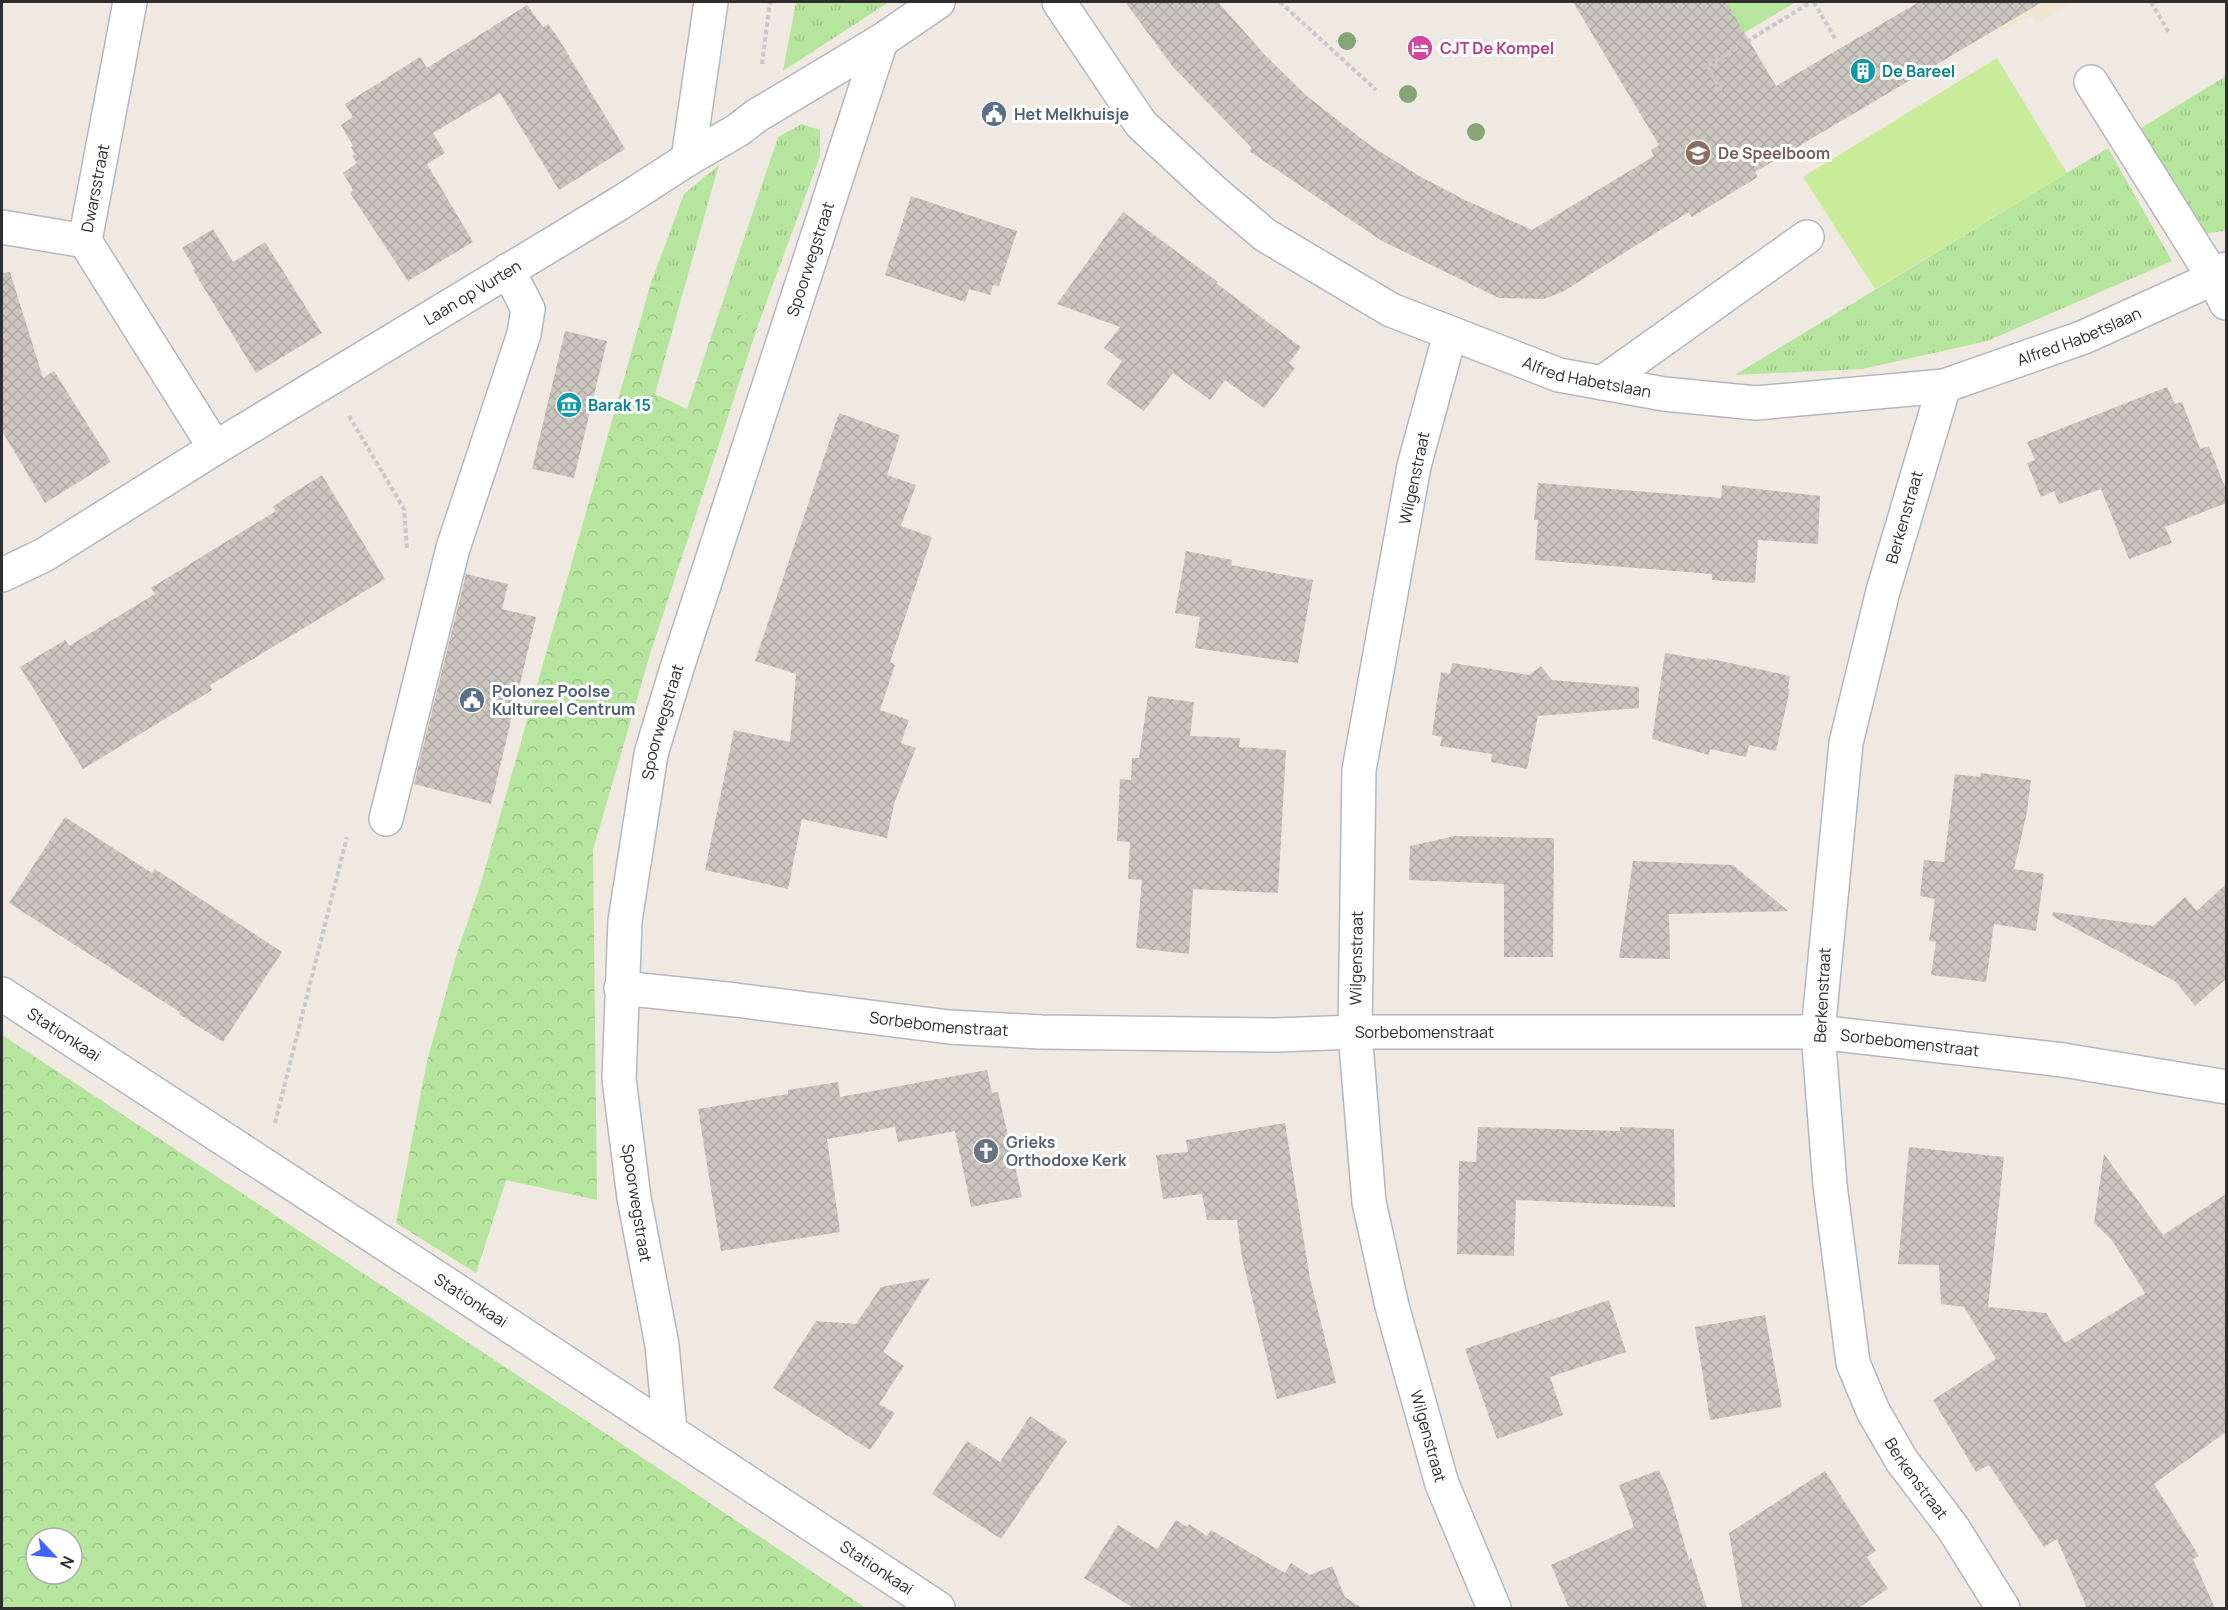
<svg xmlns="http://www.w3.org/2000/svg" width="2228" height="1610" viewBox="0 0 2228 1610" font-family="Manrope,sans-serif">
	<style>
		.education { fill: #f0e6d1 }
		.grass { fill: url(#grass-tufts) }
		.forest { fill: url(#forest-crowns); fill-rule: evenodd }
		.park { fill: #b6e59e }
		.pitch { fill: #c9ec9a }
		.building { fill: url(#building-cross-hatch) }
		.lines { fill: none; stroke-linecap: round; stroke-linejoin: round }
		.minor-casing { stroke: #b4b7c1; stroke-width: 36 }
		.path { stroke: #c9c9c9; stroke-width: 4; stroke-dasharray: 4.5 3; stroke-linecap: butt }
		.minor { stroke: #fff; stroke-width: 33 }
		.tree { fill: #84a574 }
		.labels { text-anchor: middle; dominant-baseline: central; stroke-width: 6; stroke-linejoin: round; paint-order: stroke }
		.hotel-label { font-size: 16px; font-weight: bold; fill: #b23c85; stroke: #fff; text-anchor: start }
		.culture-label { font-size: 16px; font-weight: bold; fill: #0d838f; stroke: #fff; text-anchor: start }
		.service-label { font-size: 16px; font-weight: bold; fill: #4e5e75; stroke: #fff; text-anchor: start }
		.education-label { font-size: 16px; font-weight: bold; fill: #785e54; stroke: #fff; text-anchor: start }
		.street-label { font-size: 16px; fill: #2e2e2e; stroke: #fff }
		.worship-label { font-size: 16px; font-weight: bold; fill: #5b616d; stroke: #fff; text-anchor: start }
	</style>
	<defs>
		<pattern id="grass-tufts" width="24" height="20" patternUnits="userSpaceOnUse" patternTransform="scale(1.5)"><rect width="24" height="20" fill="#b6e59e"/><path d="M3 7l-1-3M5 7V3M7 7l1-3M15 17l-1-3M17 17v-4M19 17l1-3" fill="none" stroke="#9dc588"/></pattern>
		<pattern id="forest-crowns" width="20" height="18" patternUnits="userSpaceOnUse" patternTransform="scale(1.5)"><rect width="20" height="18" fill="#b6e59e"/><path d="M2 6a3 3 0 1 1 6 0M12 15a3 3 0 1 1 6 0" fill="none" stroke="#9dc588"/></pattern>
		<pattern id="building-cross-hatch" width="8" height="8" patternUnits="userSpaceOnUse" patternTransform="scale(1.5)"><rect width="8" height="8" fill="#cbc7bf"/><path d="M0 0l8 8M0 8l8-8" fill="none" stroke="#afaba4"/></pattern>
	</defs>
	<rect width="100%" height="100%" fill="#efe9e1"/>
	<path class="education" d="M 1987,2 L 2073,2 L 2037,24 L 2032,15 L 2003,32 Z"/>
	<path class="grass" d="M 796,2 L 889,2 L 783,71 Z
		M 2226,76 L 2226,228 L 2223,231 L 2197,235 L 2133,133 Z
		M 802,124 L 820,130 L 820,156 L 758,325 L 722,304 L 778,137 Z
		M 2108,148 L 2172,261 L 1987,341 L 1862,369 L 1735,375 Z
		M 719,165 L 683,292 L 651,283 L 684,194 Z"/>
	<path class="forest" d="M 651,283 L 683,292 L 655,394 L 687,409 L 722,304 L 758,325 L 651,651 L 593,850 L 597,1200 L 506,1180 L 476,1273 L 396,1223 L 427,1061 L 458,950 L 481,883 Z
		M 2,1035 L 646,1460 L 866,1608 L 2,1608 ZM 36,1538 L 72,1538 L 72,1574 L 36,1574 Z"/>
	<path class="park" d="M 1666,2 L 1796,2 L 1700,59 Z"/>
	<path class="pitch" d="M 1997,58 L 2067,173 L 1875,289 L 1803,177 Z"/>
	<path class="building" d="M 1125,2 L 1218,2 L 1265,55 L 1308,97 L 1371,146 L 1421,177 L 1465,200 L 1532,230 L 1654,156 L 1651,150 L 1659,145 L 1573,2 L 1726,2 L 1776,86 L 1919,2 L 2042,2 L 1755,172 L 1758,177 L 1692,217 L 1689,212 L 1564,291 L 1544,299 L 1499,298 L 1382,241 L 1249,151 L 1252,148 L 1173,67 Z
		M 527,5 L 543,27 L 548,24 L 557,36 L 625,149 L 559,190 L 500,93 L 433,133 L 445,153 L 427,164 L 473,242 L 408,281 L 350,193 L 353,190 L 343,173 L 357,163 L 352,156 L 355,154 L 351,147 L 353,146 L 341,125 L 353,117 L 345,104 L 420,57 L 427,68 Z
		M 911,196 L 1017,231 L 999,286 L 993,285 L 990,295 L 969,289 L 965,302 L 885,275 Z
		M 1123,212 L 1218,282 L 1216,283 L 1301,347 L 1289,363 L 1295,368 L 1264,408 L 1225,380 L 1210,400 L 1173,373 L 1144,411 L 1106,384 L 1122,361 L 1104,348 L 1120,327 L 1057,304 Z
		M 213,229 L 233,262 L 265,242 L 322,333 L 256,373 L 193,270 L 195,269 L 182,248 Z
		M 10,272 L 43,378 L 54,371 L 111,462 L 45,503 L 2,431 L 2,273 Z
		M 565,331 L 607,341 L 574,478 L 532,469 Z
		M 2167,387 L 2175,404 L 2182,402 L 2200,449 L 2209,446 L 2226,490 L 2226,503 L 2165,527 L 2172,543 L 2129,559 L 2101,489 L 2059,504 L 2054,491 L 2041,497 L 2027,463 L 2035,460 L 2027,442 Z
		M 839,413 L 900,435 L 887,475 L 916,485 L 901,526 L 932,537 L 890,662 L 895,665 L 880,710 L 909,720 L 901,743 L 916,748 L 894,804 L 887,838 L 802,819 L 788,889 L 705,870 L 734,730 L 790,742 L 796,674 L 755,661 Z
		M 322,475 L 385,579 L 210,685 L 212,690 L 83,769 L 20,667 L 65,640 L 69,646 L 155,594 L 151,588 L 276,511 L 273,507 L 282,500 Z
		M 1538,483 L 1721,498 L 1722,485 L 1820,496 L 1818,544 L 1758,540 L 1755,583 L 1712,580 L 1712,574 L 1535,560 L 1538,520 L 1534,520 Z
		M 1186,551 L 1232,560 L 1231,565 L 1313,580 L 1298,663 L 1195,648 L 1200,617 L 1175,613 Z
		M 466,574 L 508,584 L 502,609 L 536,617 L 491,804 L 414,784 Z
		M 1665,653 L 1707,660 L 1707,658 L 1790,676 L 1788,688 L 1790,689 L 1776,751 L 1749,745 L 1746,757 L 1710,749 L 1709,755 L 1652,739 Z
		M 1452,663 L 1529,675 L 1541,666 L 1552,680 L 1639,687 L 1639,708 L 1538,716 L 1527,769 L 1491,762 L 1492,754 L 1440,746 L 1442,737 L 1432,735 L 1441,672 L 1450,674 Z
		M 1148,696 L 1194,702 L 1190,736 L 1240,738 L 1239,747 L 1286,750 L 1278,893 L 1193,889 L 1189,954 L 1136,948 L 1142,880 L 1128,879 L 1130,842 L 1117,841 L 1120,779 L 1131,780 L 1132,758 L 1139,758 Z
		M 1981,773 L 2031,780 L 2027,812 L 2014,869 L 2044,874 L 2036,931 L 1994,924 L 1986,982 L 1931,975 L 1936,942 L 1929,941 L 1935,899 L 1920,896 L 1924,860 L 1944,862 L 1955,774 L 1980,777 Z
		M 65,817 L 152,873 L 155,869 L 282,952 L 223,1042 L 179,1014 L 180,1012 L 9,903 Z
		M 1455,836 L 1554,838 L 1553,957 L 1504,957 L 1504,884 L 1409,880 L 1410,846 Z
		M 1633,861 L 1733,865 L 1788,911 L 1669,914 L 1670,959 L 1619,958 Z
		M 2226,884 L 2226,979 L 2195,1006 L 2176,982 L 2052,916 L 2053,912 L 2153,926 L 2185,897 L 2197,911 Z
		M 987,1070 L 992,1093 L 998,1092 L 1022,1197 L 971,1207 L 955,1131 L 898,1142 L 895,1127 L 827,1139 L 840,1232 L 721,1251 L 698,1109 L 788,1094 L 788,1090 L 838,1082 L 840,1097 Z
		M 1285,1123 L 1310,1279 L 1336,1383 L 1277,1399 L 1242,1258 L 1237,1220 L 1207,1220 L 1202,1194 L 1163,1199 L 1156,1155 L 1188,1152 L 1186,1140 Z
		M 1478,1127 L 1620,1131 L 1620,1127 L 1674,1129 L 1675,1207 L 1516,1200 L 1514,1256 L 1457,1254 L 1459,1161 L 1476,1162 Z
		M 1909,1147 L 2004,1157 L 1988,1307 L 2046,1313 L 2065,1343 L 2145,1293 L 2111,1239 L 2094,1223 L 2104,1154 L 2163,1235 L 2226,1194 L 2226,1432 L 2154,1484 L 2199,1556 L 2193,1559 L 2215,1608 L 2087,1608 L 2057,1539 L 2044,1547 L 1989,1465 L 1976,1472 L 1933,1400 L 1996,1359 L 1964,1307 L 1941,1304 L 1939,1265 L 1898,1264 Z
		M 930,1278 L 883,1352 L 904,1366 L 879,1404 L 895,1413 L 870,1450 L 773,1388 L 816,1321 L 856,1324 L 881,1287 Z
		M 1609,1300 L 1626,1352 L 1550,1377 L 1563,1415 L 1497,1439 L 1465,1349 Z
		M 1765,1315 L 1782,1407 L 1710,1420 L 1695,1327 Z
		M 1030,1416 L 1067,1441 L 1001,1539 L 932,1494 L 967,1441 L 1000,1462 Z
		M 1659,1470 L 1669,1492 L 1689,1560 L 1691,1558 L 1707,1608 L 1569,1608 L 1551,1565 L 1634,1527 L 1619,1485 Z
		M 1825,1471 L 1876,1551 L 1867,1557 L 1888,1589 L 1858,1608 L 1742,1608 L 1729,1533 Z
		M 1176,1520 L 1187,1527 L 1189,1524 L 1207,1536 L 1211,1530 L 1285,1573 L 1291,1563 L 1310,1575 L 1332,1566 L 1345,1597 L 1362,1608 L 1134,1608 L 1084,1578 L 1118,1525 L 1157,1549 Z"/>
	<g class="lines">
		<g class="minor-casing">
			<g id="minor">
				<path d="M 130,2 L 85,241 L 215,448"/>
				<path id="s1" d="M 1059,2 L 1141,124 L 1213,191 L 1265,235 L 1391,310 L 1559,375 L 1664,394 L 1756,403 L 1944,386 L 2084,337 L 2214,278 L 2226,269"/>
				<path d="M 2091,82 L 2214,278 L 2226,303"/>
				<path d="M 688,159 L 711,2"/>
				<path d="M 2,227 L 85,241"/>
				<path id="s2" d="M 1450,334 L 1414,466 L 1359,770 L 1355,1032 L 1369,1202 L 1392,1306 L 1442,1484 L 1494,1608"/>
				<path d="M 1602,383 L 1807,237"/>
				<path id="s3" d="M 1944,386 L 1883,591 L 1846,743 L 1818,1032 L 1830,1185 L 1853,1363 L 1873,1411 L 1902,1461 L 1953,1528 L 2003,1608"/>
				<path id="s4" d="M 2,575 L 44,555 L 215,448 L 620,203 L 688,159 L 738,130 L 756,116 L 881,41 L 938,2"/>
				<path d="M 386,819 L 453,548 L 524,334 L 528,309 L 508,270"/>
				<path id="s5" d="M 621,988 L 736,1000 L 949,1027 L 1042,1032 L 1276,1035 L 1355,1032 L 1818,1032 L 2063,1060 L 2226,1087"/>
				<path id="s6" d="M 2,994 C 315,1197 627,1402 938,1608"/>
				<path id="s7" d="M 670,1431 L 662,1345 L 634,1198 L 619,1079 L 625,921 L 651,754 L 676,671 L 881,41"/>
			</g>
		</g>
		<path class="path" d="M 1280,2 L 1376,90
			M 1814,2 L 1836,40
			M 2151,2 L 2169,33
			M 762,64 L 770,2
			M 1725,97 L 1707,66 L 1811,2
			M 349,416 L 404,509 L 407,549
			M 275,1123 L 347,837"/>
		<use href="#minor" class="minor"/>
	</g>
	<g class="tree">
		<circle cx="1347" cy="41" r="9"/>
		<circle cx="1408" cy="94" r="9"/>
		<circle cx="1476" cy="132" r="9"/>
	</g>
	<defs>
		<g id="hotel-disc" transform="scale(1.35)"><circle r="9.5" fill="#d1479c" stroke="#fff"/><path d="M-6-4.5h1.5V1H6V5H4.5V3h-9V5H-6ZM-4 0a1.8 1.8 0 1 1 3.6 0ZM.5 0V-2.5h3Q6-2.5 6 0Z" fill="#fff"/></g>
		<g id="building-disc" transform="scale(1.35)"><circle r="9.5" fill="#0f9aa8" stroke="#fff"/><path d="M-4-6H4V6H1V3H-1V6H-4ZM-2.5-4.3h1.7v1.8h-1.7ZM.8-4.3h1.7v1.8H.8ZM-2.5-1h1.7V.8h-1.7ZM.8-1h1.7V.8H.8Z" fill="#fff"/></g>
		<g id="civic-disc" transform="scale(1.35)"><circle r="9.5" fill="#5c6f8a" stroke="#fff"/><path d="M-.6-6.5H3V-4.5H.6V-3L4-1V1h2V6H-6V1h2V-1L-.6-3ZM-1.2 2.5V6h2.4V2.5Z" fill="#fff"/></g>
		<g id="school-disc" transform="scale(1.35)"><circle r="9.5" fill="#8d6e63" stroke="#fff"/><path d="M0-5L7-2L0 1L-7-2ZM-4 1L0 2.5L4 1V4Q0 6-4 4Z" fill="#fff"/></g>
		<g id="museum-disc" transform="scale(1.35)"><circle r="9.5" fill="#0f9aa8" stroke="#fff"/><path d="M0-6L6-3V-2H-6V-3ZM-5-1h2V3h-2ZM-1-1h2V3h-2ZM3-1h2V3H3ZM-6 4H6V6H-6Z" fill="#fff"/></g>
		<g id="church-disc" transform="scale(1.35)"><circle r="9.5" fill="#6b7280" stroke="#fff"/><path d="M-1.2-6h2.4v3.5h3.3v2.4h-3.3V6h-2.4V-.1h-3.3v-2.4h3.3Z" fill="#fff"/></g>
	</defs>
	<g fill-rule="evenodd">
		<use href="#hotel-disc" x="1420" y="48"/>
		<use href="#building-disc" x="1863" y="71"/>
		<use href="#civic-disc" x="994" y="114"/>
		<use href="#school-disc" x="1698" y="153"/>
		<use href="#museum-disc" x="569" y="405"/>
		<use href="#civic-disc" x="472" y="700"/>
		<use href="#church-disc" x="986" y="1151"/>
	</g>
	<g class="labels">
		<g class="hotel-label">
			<text x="1440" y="48">CJT De Kompel</text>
		</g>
		<g class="culture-label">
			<text x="1882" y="71">De Bareel</text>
			<text x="588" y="405">Barak 15</text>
		</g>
		<g class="service-label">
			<text x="1014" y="114">Het Melkhuisje</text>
			<text x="492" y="691">Polonez Poolse<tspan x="492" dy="18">Kultureel Centrum</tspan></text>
		</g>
		<g class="education-label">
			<text x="1718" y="153">De Speelboom</text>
		</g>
		<g class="street-label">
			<text transform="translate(95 188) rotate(-79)">Dwarsstraat</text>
			<text stroke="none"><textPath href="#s7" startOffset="1203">Spoorwegstraat</textPath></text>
			<text stroke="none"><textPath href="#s4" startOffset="549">Laan op Vurten</textPath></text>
			<text stroke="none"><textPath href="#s1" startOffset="1172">Alfred Habetslaan</textPath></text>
			<text stroke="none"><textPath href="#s1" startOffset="668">Alfred Habetslaan</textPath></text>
			<text transform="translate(1414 478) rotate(-78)">Wilgenstraat</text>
			<text transform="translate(1904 517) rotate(-74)">Berkenstraat</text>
			<text stroke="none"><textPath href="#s7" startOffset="717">Spoorwegstraat</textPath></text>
			<text transform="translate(1356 958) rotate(-89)">Wilgenstraat</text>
			<text transform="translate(1822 995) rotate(-87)">Berkenstraat</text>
			<text stroke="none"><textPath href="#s5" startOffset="320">Sorbebomenstraat</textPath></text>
			<text stroke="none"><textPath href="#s5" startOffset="806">Sorbebomenstraat</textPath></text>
			<text stroke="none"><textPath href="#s6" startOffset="74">Stationkaai</textPath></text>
			<text stroke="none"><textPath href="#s5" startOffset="1292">Sorbebomenstraat</textPath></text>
			<text transform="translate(637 1203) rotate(81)">Spoorwegstraat</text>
			<text stroke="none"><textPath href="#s6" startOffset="560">Stationkaai</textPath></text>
			<text stroke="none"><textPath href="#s2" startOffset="1120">Wilgenstraat</textPath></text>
			<text stroke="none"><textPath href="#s3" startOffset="1126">Berkenstraat</textPath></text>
			<text stroke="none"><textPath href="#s6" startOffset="1046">Stationkaai</textPath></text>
		</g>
		<g class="worship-label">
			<text x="1006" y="1142">Grieks<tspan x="1006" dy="18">Orthodoxe Kerk</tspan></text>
		</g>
	</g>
	<rect width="2228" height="1610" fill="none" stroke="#2e2e2e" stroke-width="6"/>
	<g transform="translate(54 1556) rotate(116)"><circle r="28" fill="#ffffff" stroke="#ababab" stroke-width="1.5"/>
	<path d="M0-4.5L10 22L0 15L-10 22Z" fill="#4264fb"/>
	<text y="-9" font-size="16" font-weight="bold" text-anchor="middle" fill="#2e2e2e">N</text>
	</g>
</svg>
